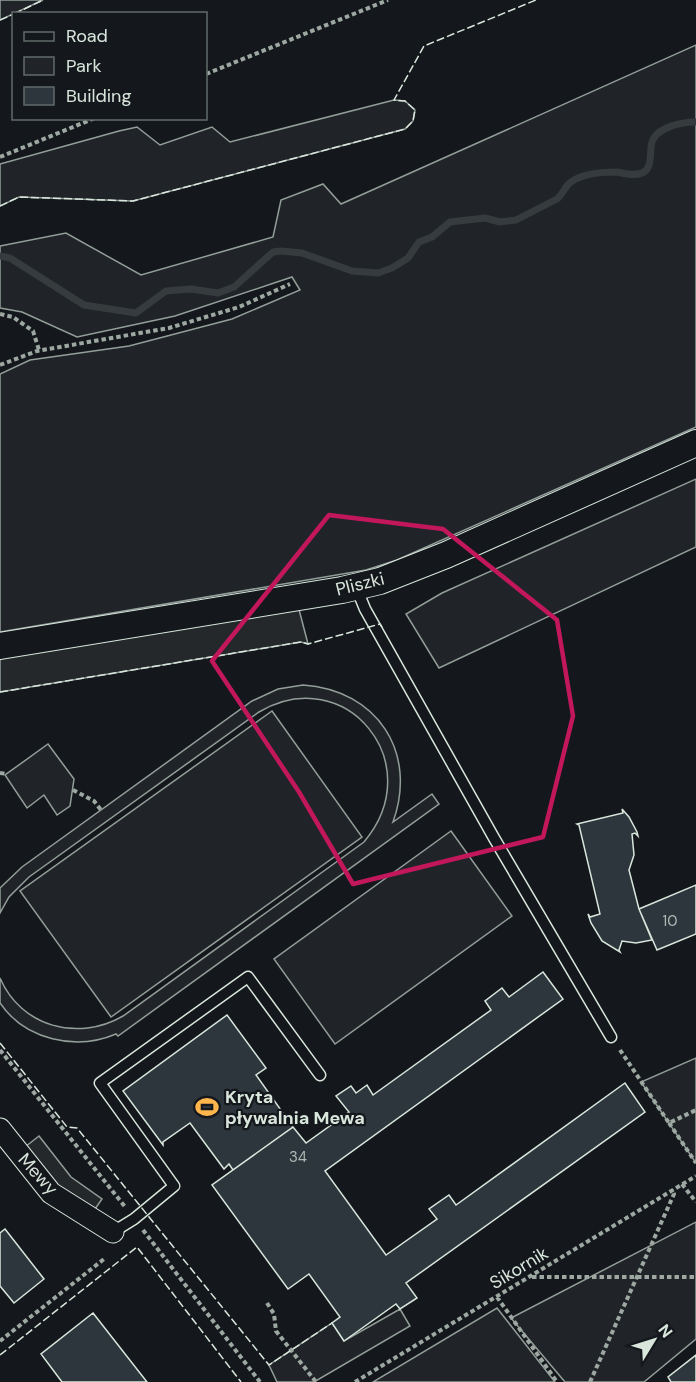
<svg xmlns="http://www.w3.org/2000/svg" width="696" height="1382" viewBox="0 0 696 1382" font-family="'DM Sans',sans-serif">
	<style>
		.green { fill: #202428; stroke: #939e99; stroke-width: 1.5 }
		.parking { fill: #24282b; stroke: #939e99; stroke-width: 1.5 }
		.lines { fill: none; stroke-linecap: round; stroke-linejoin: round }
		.stream { stroke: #363b3e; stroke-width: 7 }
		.building { fill: #2c363c; stroke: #d8e6dc; stroke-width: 1.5 }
		.service-casing { stroke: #d8e6dc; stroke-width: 13 }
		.minor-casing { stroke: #d8e6dc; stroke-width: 23 }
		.tertiary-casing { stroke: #d8e6dc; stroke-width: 28 }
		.path { stroke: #9da8a2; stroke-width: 4; stroke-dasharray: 4.5 3; stroke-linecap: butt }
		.service { stroke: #14181c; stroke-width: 10 }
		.minor { stroke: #14181c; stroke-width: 21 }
		.tertiary { stroke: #14181c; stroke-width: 26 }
		.fence { stroke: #d8e6dc; stroke-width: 1.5; stroke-dasharray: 8 3; stroke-linecap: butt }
		.marked { fill: none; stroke: #c2185b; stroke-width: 4.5; stroke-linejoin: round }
		.labels { text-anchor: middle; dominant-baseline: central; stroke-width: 4.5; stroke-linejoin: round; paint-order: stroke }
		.number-label { font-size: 15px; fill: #adbab4 }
		.street-label { font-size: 18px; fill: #d8e6dc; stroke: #14181c }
		.poi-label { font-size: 18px; font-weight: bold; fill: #d8e6dc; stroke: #14181c; text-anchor: start }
	</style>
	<rect width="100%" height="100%" fill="#14181c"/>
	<path class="green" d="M 0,0 L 43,0 L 0,20 Z
		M 696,45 L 696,427 L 397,560 L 366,570 L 0,632 L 0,374 L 30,360 L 129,346 L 232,319 L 300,290 L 292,277 L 175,316 L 77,337 L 22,312 L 0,308 L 0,246 L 66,233 L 141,275 L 273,237 L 281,200 L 323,184 L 341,204 Z
		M 394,100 L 405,101 L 415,110 L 413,121 L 405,129 L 133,201 L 19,197 L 0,206 L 0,164 L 119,131 L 137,127 L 160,145 L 212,127 L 230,142 Z
		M 696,479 L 696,547 L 439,668 L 406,614 L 442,593 Z
		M 303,685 C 377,690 418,752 393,822 L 432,794 L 439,804 L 118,1036 L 116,1034 C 76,1051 25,1040 0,1003 L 0,978 C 21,1027 78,1042 123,1016 L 364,842 C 430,764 346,661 259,712 L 29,877 L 9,897 L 0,913 L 0,888 L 22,867 L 252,701 L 278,689 Z
		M 272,711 L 362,837 L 111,1017 L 20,891 Z
		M 48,744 L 74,779 L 70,806 L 57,815 L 44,795 L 27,808 L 5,775 Z
		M 451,831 L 512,916 L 335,1044 L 274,959 Z
		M 696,1058 L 696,1163 L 641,1082 Z
		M 696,1222 L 696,1339 L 644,1382 L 565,1382 L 511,1318 Z
		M 497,1308 L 555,1382 L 373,1382 Z
		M 400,1309 L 410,1326 L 314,1382 L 277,1382 L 269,1365 L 332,1323 L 344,1341 Z"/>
	<path class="parking" d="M 296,598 L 308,644 L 301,642 L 0,692 L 0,646 Z
		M 39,1136 L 71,1177 L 102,1199 L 93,1212 L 59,1188 L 25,1147 Z"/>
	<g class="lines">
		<path class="stream" d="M 0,256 L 10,258 L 84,305 L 136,313 L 166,291 L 191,289 L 218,293 L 234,287 L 273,252 L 281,251 L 302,253 L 352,271 L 378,273 L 392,268 L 408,258 L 419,242 L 432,237 L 450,222 L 485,218 L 500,222 L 516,220 L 557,199 C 563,194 565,186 571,182 C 583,173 602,172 616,172 C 624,173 636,177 644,172 C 653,166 649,152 652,142 C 657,127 682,122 696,122"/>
	</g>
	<path class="building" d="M 622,809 L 629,817 L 637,832 L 638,836 L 635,833 L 632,834 L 634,855 L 629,870 L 639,909 L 652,940 L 636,943 L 622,941 L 619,950 L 620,952 L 602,941 L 591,923 L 588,914 L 590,917 L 600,914 L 579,825 L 577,824 L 623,813 Z
		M 696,885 L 696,934 L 657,950 L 639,909 Z
		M 543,972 L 563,999 L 325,1171 L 386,1255 L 437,1219 L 429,1209 L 449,1195 L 456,1205 L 625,1083 L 645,1112 L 406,1283 L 417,1298 L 400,1309 L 396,1304 L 344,1341 L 332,1323 L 340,1317 L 309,1274 L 288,1289 L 212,1185 L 293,1127 L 306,1143 L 349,1112 L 336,1096 L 351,1086 L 356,1093 L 367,1085 L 373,1095 L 491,1010 L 485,1001 L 502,988 L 509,997 Z
		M 227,1015 L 266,1068 L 256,1075 L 293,1127 L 233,1170 L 229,1164 L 224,1169 L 190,1123 L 163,1142 L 163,1145 L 123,1091 Z
		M 5,1229 L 44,1279 L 14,1303 L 0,1286 L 0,1233 Z
		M 93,1313 L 147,1382 L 62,1382 L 41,1354 Z
		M 696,1355 L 696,1382 L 671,1382 L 668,1377 Z"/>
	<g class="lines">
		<g class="service-casing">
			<path id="service" d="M 356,587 L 365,609 L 494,838 L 611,1037
				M 113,1232 L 134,1219 L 174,1186 L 100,1083 L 248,977 L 320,1075"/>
		</g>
		<g class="minor-casing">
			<path id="minor" d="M 0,1129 L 51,1193 L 113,1232"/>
		</g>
		<g class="tertiary-casing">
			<path id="tertiary" d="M 0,646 L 342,590 L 380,581 L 446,555 L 696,443"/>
		</g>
		<path class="path" d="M 206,74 L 388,0
			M 0,157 L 95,118
			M 0,314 L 13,317 L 33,331 L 39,350
			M 0,365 L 37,351 L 169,328 L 239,307 L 290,284
			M 0,773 L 7,774
			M 73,790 L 94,801 L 101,810
			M 0,1050 L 126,1208
			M 620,1050 L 669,1123 L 696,1110
			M 669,1123 L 696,1163
			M 682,1184 L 696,1202
			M 143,1230 L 260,1382
			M 532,1277 L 696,1277
			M 497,1297 L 557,1382
			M 267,1303 L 274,1314 L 276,1331 L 316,1382
			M 0,1341 L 104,1259
			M 355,1382 L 696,1176
			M 590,1382 L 674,1194 L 672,1190"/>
		<use href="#service" class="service"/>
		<use href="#minor" class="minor"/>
		<use href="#tertiary" class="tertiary"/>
		<path class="fence" d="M 14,14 L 43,0
			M 0,20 L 14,14
			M 0,206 L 19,197 L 133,201 L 405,129 L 413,121 L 415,110 L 405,101 L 394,100 L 424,46 L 536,0
			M 0,692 L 301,642 L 308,644 L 380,624 L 382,627
			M 0,1043 L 67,1127 L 77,1128 L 269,1365 L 332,1323
			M 0,1355 L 137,1247 L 241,1382"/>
	</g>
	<path class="marked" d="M 329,515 L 443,529 L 557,620 L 573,716 L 543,837 L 353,884 L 299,792 L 212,661 Z"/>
	<defs>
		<g id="stadium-bare" transform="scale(1.8)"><path d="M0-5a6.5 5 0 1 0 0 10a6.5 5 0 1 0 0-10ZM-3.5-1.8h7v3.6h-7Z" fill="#ffb74d" stroke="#14181c" stroke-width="2.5" paint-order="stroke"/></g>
	</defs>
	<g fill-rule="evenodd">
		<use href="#stadium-bare" x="207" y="1107"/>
	</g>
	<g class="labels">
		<g class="number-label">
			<text x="670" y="921">10</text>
			<text x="298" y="1157">34</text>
		</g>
		<g class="street-label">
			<text transform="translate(360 584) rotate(-14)">Pliszki</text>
			<text transform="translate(38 1174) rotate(48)">Mewy</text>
			<text transform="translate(519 1268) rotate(-31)">Sikornik</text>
		</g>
		<g class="poi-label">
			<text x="225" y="1097">Kryta<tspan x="225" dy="21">pływalnia Mewa</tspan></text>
		</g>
	</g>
	<rect x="12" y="12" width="195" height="108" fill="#14181c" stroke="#626a69" stroke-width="1.5"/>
	<rect x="24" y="32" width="30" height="9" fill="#14181c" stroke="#626a69" stroke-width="1.5"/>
	<text x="66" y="42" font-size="18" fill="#d8e6dc">Road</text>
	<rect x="24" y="57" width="30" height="18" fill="#202428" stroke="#626a69" stroke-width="1.5"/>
	<text x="66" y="72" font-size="18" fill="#d8e6dc">Park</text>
	<rect x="24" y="87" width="30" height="18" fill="#2c363c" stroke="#626a69" stroke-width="1.5"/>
	<text x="66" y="102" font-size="18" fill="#d8e6dc">Building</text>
	<g transform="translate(654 1340) rotate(52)" stroke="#14181c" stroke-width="4.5" paint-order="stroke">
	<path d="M0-4.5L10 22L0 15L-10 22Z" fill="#d8e6dc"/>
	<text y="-9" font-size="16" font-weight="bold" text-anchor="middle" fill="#d8e6dc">N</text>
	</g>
</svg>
